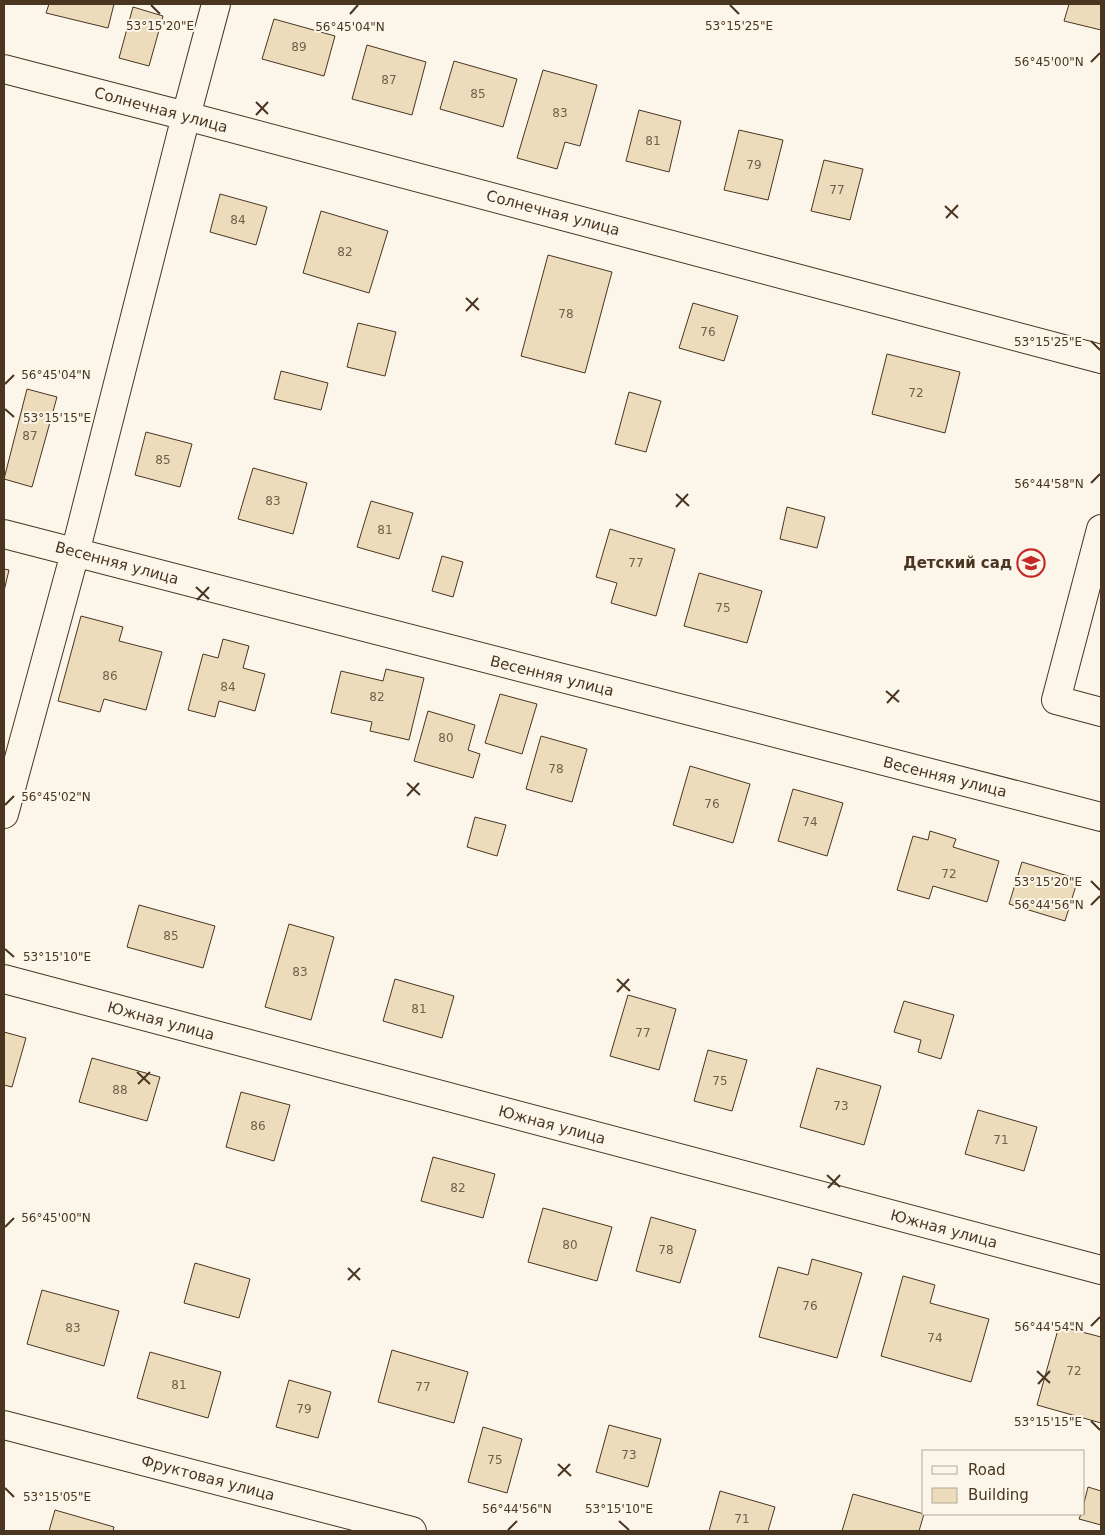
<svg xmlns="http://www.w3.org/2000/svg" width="1105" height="1535" viewBox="0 0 1105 1535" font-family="'DejaVu Sans',sans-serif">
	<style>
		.building { fill: #ecdcbc; stroke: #4a3520 }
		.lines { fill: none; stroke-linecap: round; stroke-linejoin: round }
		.minor-casing { stroke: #4a3520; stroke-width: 30 }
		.minor { stroke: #fbf6e9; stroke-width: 28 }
		.ticks { fill: none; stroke: #4a3520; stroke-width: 2 }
		.labels { text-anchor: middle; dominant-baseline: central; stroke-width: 4; stroke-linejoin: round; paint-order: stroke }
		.number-label { font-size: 12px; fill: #725f47 }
		.street-label { font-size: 15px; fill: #4a3520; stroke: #fbf6e9 }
		.poi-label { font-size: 15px; font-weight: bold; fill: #4a3520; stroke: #fbf6e9; text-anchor: end }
		.ticks-label { font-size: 12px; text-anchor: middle; fill: #4a3520; stroke: #fbf6e9; stroke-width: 4; stroke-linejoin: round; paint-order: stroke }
	</style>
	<rect width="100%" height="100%" fill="#fbf6e9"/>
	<path class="building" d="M 49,4 L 114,4 L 108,28 L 46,13 Z
		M 1069,4 L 1101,4 L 1101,30 L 1064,21 Z
		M 133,7 L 163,16 L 149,66 L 119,58 Z
		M 274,19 L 335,36 L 324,76 L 262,59 Z
		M 367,45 L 426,62 L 412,115 L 352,99 Z
		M 454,61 L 517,79 L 503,127 L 440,109 Z
		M 543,70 L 597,85 L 580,146 L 565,142 L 557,169 L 517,158 Z
		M 639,110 L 681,121 L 669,172 L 626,161 Z
		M 739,130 L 783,140 L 768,200 L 724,190 Z
		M 824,160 L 863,169 L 850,220 L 811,211 Z
		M 220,194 L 267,207 L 256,245 L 210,232 Z
		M 321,211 L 388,231 L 369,293 L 303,273 Z
		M 548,255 L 612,272 L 585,373 L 521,356 Z
		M 693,303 L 738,316 L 724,361 L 679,348 Z
		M 358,323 L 396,332 L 385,376 L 347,367 Z
		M 887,354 L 960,372 L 945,433 L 872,414 Z
		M 281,371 L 328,383 L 321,410 L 274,399 Z
		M 27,389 L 57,397 L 32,487 L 4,479 Z
		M 629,392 L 661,401 L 646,452 L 615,444 Z
		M 146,432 L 192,444 L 180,487 L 135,475 Z
		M 253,468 L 307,483 L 293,534 L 238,519 Z
		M 371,501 L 413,513 L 399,559 L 357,547 Z
		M 787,507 L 825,517 L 817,548 L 780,539 Z
		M 610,529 L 675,549 L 656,616 L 611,603 L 617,583 L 596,577 Z
		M 442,556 L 463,562 L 453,597 L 432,591 Z
		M 4,569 L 9,570 L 4,591 Z
		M 699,573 L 762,591 L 747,643 L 684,626 Z
		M 81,616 L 123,627 L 119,641 L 162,652 L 146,710 L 104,699 L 100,712 L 58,701 Z
		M 223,639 L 249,646 L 243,668 L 265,674 L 255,711 L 219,701 L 215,717 L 188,710 L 203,654 L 218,658 Z
		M 386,669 L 424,678 L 409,740 L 370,731 L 372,722 L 331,713 L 341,671 L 383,681 Z
		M 500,694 L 537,704 L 522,754 L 485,743 Z
		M 428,711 L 475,725 L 468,750 L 480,754 L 473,778 L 414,761 Z
		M 541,736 L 587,749 L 572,802 L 526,789 Z
		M 690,766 L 750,784 L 733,843 L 673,825 Z
		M 793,789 L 843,803 L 827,856 L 778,841 Z
		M 475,817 L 506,825 L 497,856 L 467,847 Z
		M 930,831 L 956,839 L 953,847 L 999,861 L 987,902 L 933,886 L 929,899 L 897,890 L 913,836 L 928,840 Z
		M 1022,862 L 1078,879 L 1065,921 L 1009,904 Z
		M 139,905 L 215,926 L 203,968 L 127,947 Z
		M 289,924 L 334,937 L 311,1020 L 265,1007 Z
		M 395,979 L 454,996 L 442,1038 L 383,1021 Z
		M 628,995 L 676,1009 L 659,1070 L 610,1056 Z
		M 904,1001 L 954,1015 L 941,1059 L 918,1052 L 921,1040 L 894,1032 Z
		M 4,1032 L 26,1038 L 12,1087 L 4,1085 Z
		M 708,1050 L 747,1060 L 732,1111 L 694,1101 Z
		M 92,1058 L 160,1077 L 147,1121 L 79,1102 Z
		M 817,1068 L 881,1086 L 864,1145 L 800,1127 Z
		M 241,1092 L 290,1105 L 274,1161 L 226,1147 Z
		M 978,1110 L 1037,1127 L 1024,1171 L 965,1154 Z
		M 433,1157 L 495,1174 L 483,1218 L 421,1201 Z
		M 543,1208 L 612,1227 L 597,1281 L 528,1262 Z
		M 651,1217 L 696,1230 L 680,1283 L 636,1271 Z
		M 812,1259 L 862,1273 L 837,1358 L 759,1337 L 778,1267 L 808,1275 Z
		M 195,1263 L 250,1279 L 239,1318 L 184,1303 Z
		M 903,1276 L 935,1285 L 930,1303 L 989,1319 L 971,1382 L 881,1356 Z
		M 42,1290 L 119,1311 L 104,1366 L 27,1344 Z
		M 1059,1326 L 1101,1337 L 1101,1423 L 1037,1405 Z
		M 392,1350 L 468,1372 L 454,1423 L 378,1402 Z
		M 150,1352 L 221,1372 L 208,1418 L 137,1398 Z
		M 289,1380 L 331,1392 L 318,1438 L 276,1427 Z
		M 609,1425 L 661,1439 L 648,1487 L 596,1472 Z
		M 483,1427 L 522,1439 L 507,1493 L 468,1482 Z
		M 1088,1487 L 1101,1491 L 1101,1525 L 1079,1519 L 1081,1514 L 1084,1514 L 1084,1503 Z
		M 720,1491 L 775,1507 L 768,1531 L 709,1531 Z
		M 853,1494 L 924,1514 L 919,1531 L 842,1531 Z
		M 55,1510 L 114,1527 L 113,1531 L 49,1531 Z"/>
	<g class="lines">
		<g class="minor-casing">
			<path id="minor" d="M 4,69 L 186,116 L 1101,359
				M 1101,529 L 1056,700 L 1101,712
				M 4,534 L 1101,817
				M 4,814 L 75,553 L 186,116 L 216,4
				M 4,979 L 1101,1270
				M 4,1425 L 412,1531"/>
		</g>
		<use href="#minor" class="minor"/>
	</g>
	<path class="ticks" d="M 151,5 L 160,14M 730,5 L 739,14M 350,14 L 358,5M 1091,62 L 1100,53M 256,102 L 268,114M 256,115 L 268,102M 945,206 L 958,218M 946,218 L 958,205M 466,298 L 479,310M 466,311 L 478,298M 1091,341 L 1100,350M 5,384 L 14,375M 5,409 L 14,417M 1091,483 L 1100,474M 676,494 L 689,506M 676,507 L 688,494M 196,587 L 209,599M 197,600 L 209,587M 886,691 L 899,702M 887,703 L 899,690M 407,783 L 420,795M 407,796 L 419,783M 5,805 L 14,796M 1091,881 L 1100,890M 1091,905 L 1100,896M 5,949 L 14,957M 617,979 L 630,991M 617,992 L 629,979M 137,1072 L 150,1084M 138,1084 L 150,1072M 827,1175 L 840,1187M 828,1188 L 840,1175M 5,1227 L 14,1218M 348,1268 L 360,1280M 348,1280 L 360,1268M 1091,1326 L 1100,1317M 1037,1371 L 1050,1383M 1038,1384 L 1050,1371M 1091,1421 L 1100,1430M 558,1464 L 571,1476M 558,1476 L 570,1464M 5,1488 L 14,1497M 619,1521 L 629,1530M 508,1530 L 517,1521"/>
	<defs>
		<g id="school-ring" transform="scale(1.4375)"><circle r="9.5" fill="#fbf6e9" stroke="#c62828" stroke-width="1.5"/><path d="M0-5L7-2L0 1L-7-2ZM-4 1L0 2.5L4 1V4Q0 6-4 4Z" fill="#c62828"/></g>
	</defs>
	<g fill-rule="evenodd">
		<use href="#school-ring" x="1031" y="563"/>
	</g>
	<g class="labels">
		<g class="number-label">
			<text x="299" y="47">89</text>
			<text x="389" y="80">87</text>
			<text x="478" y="94">85</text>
			<text x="560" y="113">83</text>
			<text x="653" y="141">81</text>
			<text x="754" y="165">79</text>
			<text x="837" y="190">77</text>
			<text x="238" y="220">84</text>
			<text x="345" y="252">82</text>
			<text x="566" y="314">78</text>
			<text x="708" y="332">76</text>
			<text x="916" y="393">72</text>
			<text x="30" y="436">87</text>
			<text x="163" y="460">85</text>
			<text x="273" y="501">83</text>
			<text x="385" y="530">81</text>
			<text x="636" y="563">77</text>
			<text x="723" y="608">75</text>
			<text x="110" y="676">86</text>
			<text x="228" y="687">84</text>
			<text x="377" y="697">82</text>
			<text x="446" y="738">80</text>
			<text x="556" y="769">78</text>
			<text x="712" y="804">76</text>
			<text x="810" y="822">74</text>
			<text x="949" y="874">72</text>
			<text x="171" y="936">85</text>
			<text x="300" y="972">83</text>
			<text x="419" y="1009">81</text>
			<text x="643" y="1033">77</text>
			<text x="720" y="1081">75</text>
			<text x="120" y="1090">88</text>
			<text x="841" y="1106">73</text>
			<text x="258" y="1126">86</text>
			<text x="1001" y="1140">71</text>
			<text x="458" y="1188">82</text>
			<text x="570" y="1245">80</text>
			<text x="666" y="1250">78</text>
			<text x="810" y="1306">76</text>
			<text x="73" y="1328">83</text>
			<text x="935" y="1338">74</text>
			<text x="1074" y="1371">72</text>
			<text x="179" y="1385">81</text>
			<text x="423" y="1387">77</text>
			<text x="304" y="1409">79</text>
			<text x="629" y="1455">73</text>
			<text x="495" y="1460">75</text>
			<text x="742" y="1519">71</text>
		</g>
		<g class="street-label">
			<text transform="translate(161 110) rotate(15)">Солнечная улица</text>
			<text transform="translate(553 213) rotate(15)">Солнечная улица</text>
			<text transform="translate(117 563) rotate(15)">Весенняя улица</text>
			<text transform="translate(552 676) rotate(14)">Весенняя улица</text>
			<text transform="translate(945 777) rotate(14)">Весенняя улица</text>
			<text transform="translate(161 1021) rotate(15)">Южная улица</text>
			<text transform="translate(552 1125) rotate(15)">Южная улица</text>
			<text transform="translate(944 1229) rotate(15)">Южная улица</text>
			<text transform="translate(208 1478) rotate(15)">Фруктовая улица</text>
		</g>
		<g class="poi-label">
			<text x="1012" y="563">Детский сад</text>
		</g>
	</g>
	<g class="ticks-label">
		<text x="160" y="30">53°15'20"E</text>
		<text x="739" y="30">53°15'25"E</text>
		<text x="350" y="31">56°45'04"N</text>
		<text x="1049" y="66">56°45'00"N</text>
		<text x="1048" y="346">53°15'25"E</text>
		<text x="56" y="379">56°45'04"N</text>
		<text x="57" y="422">53°15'15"E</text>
		<text x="1049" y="488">56°44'58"N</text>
		<text x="56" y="801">56°45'02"N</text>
		<text x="1048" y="886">53°15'20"E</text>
		<text x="1049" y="909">56°44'56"N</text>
		<text x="57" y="961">53°15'10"E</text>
		<text x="56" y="1222">56°45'00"N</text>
		<text x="1049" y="1331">56°44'54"N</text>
		<text x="1048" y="1426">53°15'15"E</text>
		<text x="57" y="1501">53°15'05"E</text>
		<text x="517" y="1513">56°44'56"N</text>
		<text x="619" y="1513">53°15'10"E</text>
	</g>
	<rect width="1105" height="1535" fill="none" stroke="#4a3520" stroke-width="10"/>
	<rect x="922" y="1450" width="162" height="65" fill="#fbf6e9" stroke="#b4a999"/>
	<rect x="932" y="1466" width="25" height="8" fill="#fbf6e9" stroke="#b4a999"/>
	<text x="968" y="1475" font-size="15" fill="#4a3520">Road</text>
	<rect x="932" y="1488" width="25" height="15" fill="#ecdcbc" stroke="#b4a999"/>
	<text x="968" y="1500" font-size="15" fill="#4a3520">Building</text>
</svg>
